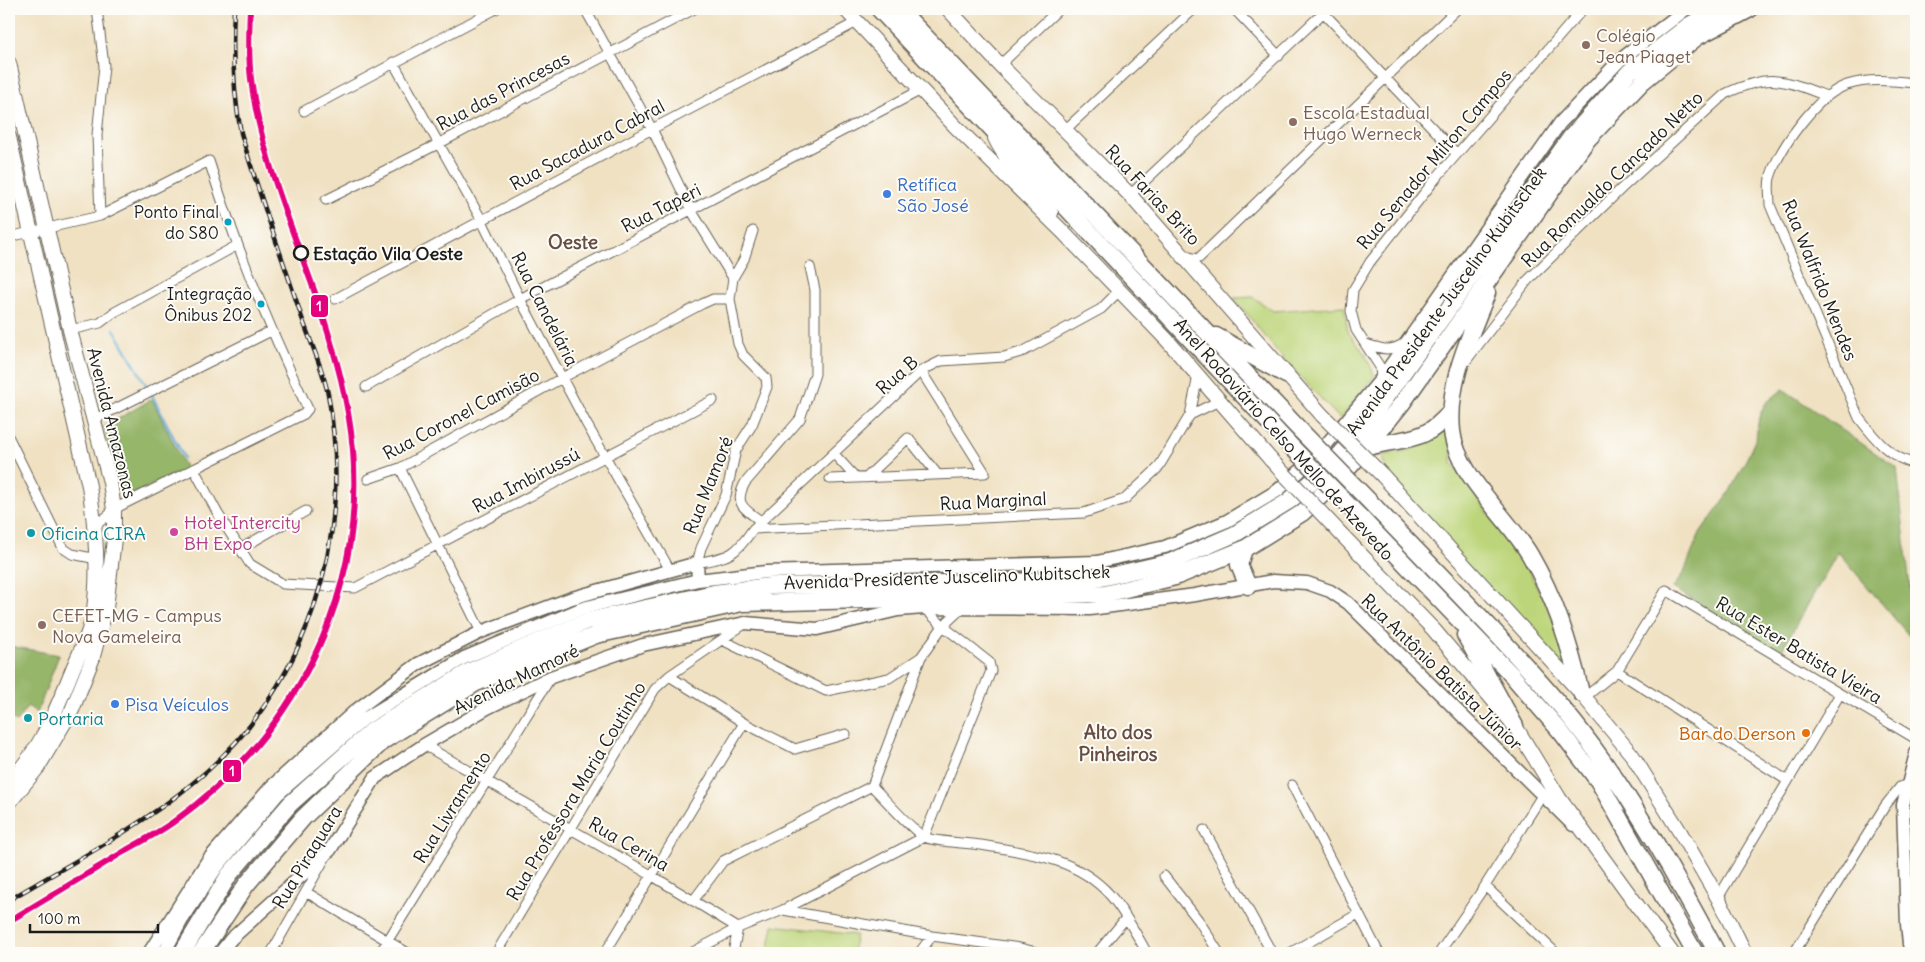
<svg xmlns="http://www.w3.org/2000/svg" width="1925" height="962" viewBox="0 0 1925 962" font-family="Delius,sans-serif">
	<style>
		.green { fill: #bdd57a; stroke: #6c784b }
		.forest { fill: #96b66a; stroke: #596943 }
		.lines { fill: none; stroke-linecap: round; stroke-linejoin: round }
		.stream { stroke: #5fadd9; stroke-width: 2.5 }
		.street-casing { stroke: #666156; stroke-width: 11 }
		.secondary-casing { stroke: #666156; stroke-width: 15 }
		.primary-casing { stroke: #666156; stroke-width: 16 }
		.highway-casing { stroke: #666156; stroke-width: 19 }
		.street { stroke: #fff; stroke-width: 9 }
		.secondary { stroke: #fff; stroke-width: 12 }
		.primary { stroke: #fff; stroke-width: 14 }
		.highway { stroke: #fff; stroke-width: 16 }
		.rail-casing { stroke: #1c1c1c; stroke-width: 4.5 }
		.rail { stroke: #fdfcf7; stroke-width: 2.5; stroke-dasharray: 8; stroke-linecap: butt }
		.primary-bridge-casing { stroke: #666156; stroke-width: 16; stroke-linecap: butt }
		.highway-bridge-casing { stroke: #666156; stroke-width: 19; stroke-linecap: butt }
		.primary-bridge { stroke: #fff; stroke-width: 14 }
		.highway-bridge { stroke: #fff; stroke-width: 16 }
		.metro-1-casing { stroke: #fdfcf7; stroke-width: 10 }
		.metro-1 { stroke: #e5007d; stroke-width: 6 }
		.education-dot { fill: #8d6e63; stroke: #fdfcf7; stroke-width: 2 }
		.shop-dot { fill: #3f7fe0; stroke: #fdfcf7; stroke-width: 2 }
		.bus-dot { fill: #01a2c5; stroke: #fdfcf7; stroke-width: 2 }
		.stop-dot { fill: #fdfcf7; stroke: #1c1c1c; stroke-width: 2.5 }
		.hotel-dot { fill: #d1479c; stroke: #fdfcf7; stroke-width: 2 }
		.culture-dot { fill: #0f9aa8; stroke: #fdfcf7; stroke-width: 2 }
		.food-dot { fill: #e8710a; stroke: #fdfcf7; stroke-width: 2 }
		.labels { text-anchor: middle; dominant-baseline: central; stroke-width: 4; stroke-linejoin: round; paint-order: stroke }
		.bus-label { font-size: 17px; fill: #1c1c1c; stroke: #fdfcf7; text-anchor: end }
		.education-label { font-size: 18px; fill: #785e54; stroke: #fdfcf7; text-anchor: start }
		.street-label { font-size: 18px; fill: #1c1c1c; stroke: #fdfcf7 }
		.shop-label { font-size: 18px; fill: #366cbe; stroke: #fdfcf7; text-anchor: start }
		.stop-label { font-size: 18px; font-weight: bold; fill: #1c1c1c; stroke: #fdfcf7; text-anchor: start }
		.hotel-label { font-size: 18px; fill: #b23c85; stroke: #fdfcf7; text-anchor: start }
		.culture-label { font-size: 18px; fill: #0d838f; stroke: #fdfcf7; text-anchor: start }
		.food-label { font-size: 18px; fill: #c56008; stroke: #fdfcf7; text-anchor: end }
		.neighbourhood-label { font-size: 19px; font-weight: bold; fill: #674e44; stroke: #fdfcf7 }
		.line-badge { stroke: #fdfcf7; stroke-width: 2 }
		.badge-label { font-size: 14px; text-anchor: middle; font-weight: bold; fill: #fff }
	</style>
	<rect width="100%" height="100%" fill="#fdfcf7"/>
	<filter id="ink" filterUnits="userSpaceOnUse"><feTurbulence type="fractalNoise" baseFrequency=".02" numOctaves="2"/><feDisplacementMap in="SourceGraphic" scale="10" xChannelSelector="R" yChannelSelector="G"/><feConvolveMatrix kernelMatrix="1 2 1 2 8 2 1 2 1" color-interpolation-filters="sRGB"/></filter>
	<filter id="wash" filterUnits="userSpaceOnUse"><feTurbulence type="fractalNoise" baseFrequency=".0096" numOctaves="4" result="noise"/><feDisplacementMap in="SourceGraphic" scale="20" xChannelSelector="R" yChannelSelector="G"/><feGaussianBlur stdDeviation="1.12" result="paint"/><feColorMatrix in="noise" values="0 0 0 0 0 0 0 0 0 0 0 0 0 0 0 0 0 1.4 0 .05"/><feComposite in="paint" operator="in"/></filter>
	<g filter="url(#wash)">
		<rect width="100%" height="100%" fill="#f0e1c2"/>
		<path class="green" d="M 1253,297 L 1273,311 L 1344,306 L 1348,332 L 1365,354 L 1375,376 L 1340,419 L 1281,356 L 1234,298 Z
			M 1451,425 L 1452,463 L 1526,565 L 1560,632 L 1576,681 L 1392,487 L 1381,455 C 1408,451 1432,446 1451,425 Z
			M 773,925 L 856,935 L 852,953 L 768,953 Z"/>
		<path class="forest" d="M 1783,389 L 1897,468 L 1916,644 L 1838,552 L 1780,653 L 1673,588 L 1684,572 L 1699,535 L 1729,493 L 1748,456 L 1756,438 L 1759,417 L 1765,404 Z
			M 152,399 L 186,469 L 123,499 L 104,427 Z
			M 9,646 L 59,655 L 37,713 L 28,706 L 16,722 L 9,716 Z"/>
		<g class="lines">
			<path class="stream" d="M 114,329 L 153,397 L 184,458"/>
		</g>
	</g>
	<g filter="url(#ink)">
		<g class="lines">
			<g class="street-casing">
				<path id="street" d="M 97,9 L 104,66 L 97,135 L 100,216
					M 585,9 L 652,129 L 691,210 L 733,278
					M 1234,9 L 1279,56
					M 1323,12 L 1457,154
					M 393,62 L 481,219 L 520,299 L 586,423 L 670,570
					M 1000,65 L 1059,9
					M 1916,83 C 1893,81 1870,78 1847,85 C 1817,95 1779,148 1770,178 C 1768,186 1770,197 1770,205 L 1859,418 C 1875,439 1890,458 1916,464
					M 304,111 L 496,9
					M 1065,130 L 1194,9
					M 1130,195 L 1327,9
					M 326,200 L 440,143 L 694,9
					M 753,231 L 744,259 L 733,278 L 730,299 L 738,344 L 743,355 L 766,378 L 767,387 L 752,425 L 736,450 L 726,495 L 701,548 L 697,563 C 730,556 734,557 753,529 L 921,371 L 941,361 L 1004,357 L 1024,351 L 1101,309 L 1119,291
					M 9,237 L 100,216 L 209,161 C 236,247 269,328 308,409 L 304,414 L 120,506 L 96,525
					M 1184,255 L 1195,259 L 1199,258 L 1457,9
					M 335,299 L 652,129 L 857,22
					M 70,330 L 100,323 L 113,313 L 236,246
					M 1366,344 C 1381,349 1390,352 1403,344
					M 1466,361 L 1528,280 L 1622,188 L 1725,94 C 1770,73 1782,79 1826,96
					M 1381,379 L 1380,367 L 1356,330 L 1351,311 L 1353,290 L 1370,262 L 1437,177 L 1583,9
					M 366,387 L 520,299 L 921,90
					M 1190,415 L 1219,401
					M 93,420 L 271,331
					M 9,438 L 63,548 L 72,554 L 97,559
					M 835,455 L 856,478
					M 400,468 L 481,632
					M 194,469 L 218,514 L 250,564 L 283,584 L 355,588 L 713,400
					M 866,478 L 908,438 L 938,475
					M 368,479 L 400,468 L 562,378 L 702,304 L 713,299 L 730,299
					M 830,479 L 985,473 L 921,371
					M 762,522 C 745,509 733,505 745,483 L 800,419 L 815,374 L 815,290 L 810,267
					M 753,529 L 1084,513 L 1125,499 L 1158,468 L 1190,415 L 1198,376
					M 240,549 L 306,511
					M 722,640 L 826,691 L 889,678 L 921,657
					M 1617,671 L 1788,781
					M 669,676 L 744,723 L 795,749 L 846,734
					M 1585,697 L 1617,671 L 1666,590 L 1916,739
					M 424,745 L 651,875 L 738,928 L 733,953
					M 1292,785 L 1379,953
					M 872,786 C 882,796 914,832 924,837 C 934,842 968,843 981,845 C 1028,853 1076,857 1110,895 C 1125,912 1136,934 1147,953
					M 1204,830 L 1272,953
					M 924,837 L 991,671 L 989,662 L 943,626 L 924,608
					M 1164,876 L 1199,921 L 1219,953
					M 1485,886 L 1556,953
					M 306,892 L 408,953
					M 1718,898 L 1840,694
					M 693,901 L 723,861 L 872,786 L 921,657 L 943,626 L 961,609
					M 783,910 L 932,936 L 1020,948 L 1040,953
					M 271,953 L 325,858
					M 380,953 L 551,677
					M 496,953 L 655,689 L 669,676 L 743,625
					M 605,953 L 744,723
					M 691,953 L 738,928 L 783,910 L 924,837
					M 919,953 L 932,936
					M 1097,953 L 1126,918
					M 1290,953 L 1358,914
					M 1439,953 L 1485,886 L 1543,794
					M 1794,953 L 1885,806 L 1900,787 L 1908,784"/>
			</g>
			<g class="secondary-casing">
				<path id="secondary" d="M 149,953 L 208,860 L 271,787 L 355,711 L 418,664 L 481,632 L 572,598 L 697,563 L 698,580
					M 164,953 L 182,920 L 217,867 L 278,794 L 364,719 L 464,658 L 583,608 L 698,580 L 766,572 L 1097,562 L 1165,547 L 1227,521 L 1277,491 L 1315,458 L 1381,379 L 1560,123 L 1620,60 L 1686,9
					M 220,953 L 231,939 L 330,850 L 375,778 L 424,745 L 487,708 L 551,677 L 643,645 L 745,623 L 817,629 L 898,610 L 924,608 L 1090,609 L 1195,595 L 1273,581 L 1307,583 L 1330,591 L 1348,603 L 1573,825
					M 1912,953 L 1909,944 L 1907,924 L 1903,805 L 1916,753"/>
			</g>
			<g class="primary-casing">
				<path id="primary" d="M 845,9 L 955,126 L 1062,231 L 1167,340 L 1271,460
					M 948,9 L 1000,65 L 1130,195 L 1322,415
					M 9,63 L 70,330 L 110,482 L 114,510 L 114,539 L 106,608 L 92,660 L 72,710 L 38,767 L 9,803
					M 9,137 L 89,486 C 96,529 100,573 93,616 C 90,632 81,650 74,666 C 57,707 42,750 9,781
					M 995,138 C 1008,166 1034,187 1051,213
					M 1383,476 L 1581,693 L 1632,755 L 1680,832 L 1718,898 L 1745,953
					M 1342,535 L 1434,630 L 1515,726 L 1559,798 L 1672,953"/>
			</g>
			<g class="highway-casing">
				<path id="highway" d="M 879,9 L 1289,444
					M 899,9 L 1302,432
					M 1487,293 C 1470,337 1447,382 1452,431 C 1456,474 1508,517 1530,555 C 1556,600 1569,643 1581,693
					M 1216,336 L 1286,375
					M 1367,447 C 1404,437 1425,444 1451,411
					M 1374,506 C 1441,577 1512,646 1573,721 C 1630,792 1674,873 1717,953
					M 1362,519 L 1510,673 L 1561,732 L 1599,782 L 1695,953
					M 1244,549 L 1239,565 L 1248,586
					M 1465,635 L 1515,726
					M 182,953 L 229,875 L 290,804 L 373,730 L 470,671 L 587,621 L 714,593 L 770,586 L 1008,582 L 1101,578 L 1170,562 L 1235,534 L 1289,501 L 1326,470 L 1362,430 L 1571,137 L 1630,71 L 1688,26 L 1718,9
					M 201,953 L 246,885 L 303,818 L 383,741 L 476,683 L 596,635 L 742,603 L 1105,594 L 1175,577 L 1244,549 L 1302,513 L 1337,481 L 1367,447 L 1403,402 L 1587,140 L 1642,82 L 1697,37 L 1750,9"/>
			</g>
			<use href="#street" class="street"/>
			<use href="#secondary" class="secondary"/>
			<use href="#primary" class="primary"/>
			<use href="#highway" class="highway"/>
			<g class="rail-casing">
				<path id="rail" d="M 9,900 C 71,863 137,829 193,783 C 308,689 355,538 328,394 C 322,366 310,341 301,315 C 281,254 259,195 241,133 C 233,92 232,51 234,9"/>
			</g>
			<use href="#rail" class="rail"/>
			<g class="primary-bridge-casing">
				<path id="primary-bridge" d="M 1322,415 L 1383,476
					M 1271,460 L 1342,535"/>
			</g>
			<g class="highway-bridge-casing">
				<path id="highway-bridge" d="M 1302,432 L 1374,506
					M 1289,444 L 1362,519"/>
			</g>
			<use href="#primary-bridge" class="primary-bridge"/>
			<use href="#highway-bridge" class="highway-bridge"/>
			<g class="metro-1-casing">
				<path id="metro-1" d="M 9,921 C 48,898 87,874 125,851 C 142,841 160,832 176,820 C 294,734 365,598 353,450 C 349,403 336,357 322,313 C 296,236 261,160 251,79 C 248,56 249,33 250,9"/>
			</g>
			<use href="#metro-1" class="metro-1"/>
		</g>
	</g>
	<g class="education-dot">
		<circle cx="1586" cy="45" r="5"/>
		<circle cx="1293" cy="122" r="5"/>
		<circle cx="42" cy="625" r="5"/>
	</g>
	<g class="shop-dot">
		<circle cx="887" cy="194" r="5"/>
		<circle cx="115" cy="704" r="5"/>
	</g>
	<g class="bus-dot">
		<circle cx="228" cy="222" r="4.5"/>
		<circle cx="261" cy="304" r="4.5"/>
	</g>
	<circle class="stop-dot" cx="301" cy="253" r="7"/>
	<circle class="hotel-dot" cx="174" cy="532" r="5"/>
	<g class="culture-dot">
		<circle cx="31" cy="533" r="5"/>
		<circle cx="28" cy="718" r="5"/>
	</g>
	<circle class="food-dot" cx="1806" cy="733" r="5"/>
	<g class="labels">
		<g class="bus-label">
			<text x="219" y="212">Ponto Final<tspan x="219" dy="21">do S80</tspan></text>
			<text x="252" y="294">Integração<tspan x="252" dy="21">Ônibus 202</tspan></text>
		</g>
		<g class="education-label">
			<text x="1596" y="35">Colégio<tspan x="1596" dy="21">Jean Piaget</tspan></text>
			<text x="1303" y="112">Escola Estadual<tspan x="1303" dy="21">Hugo Werneck</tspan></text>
			<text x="52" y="615">CEFET-MG - Campus<tspan x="52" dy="21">Nova Gameleira</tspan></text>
		</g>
		<g class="street-label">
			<text transform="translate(503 91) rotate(-28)">Rua das Princesas</text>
			<text transform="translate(587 145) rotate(-28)">Rua Sacadura Cabral</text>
			<text transform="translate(1434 159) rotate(-50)">Rua Senador Milton Campos</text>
			<text transform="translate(1612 179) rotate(-44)">Rua Romualdo Cançado Netto</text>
			<text transform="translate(1153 195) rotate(47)">Rua Farias Brito</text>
			<text transform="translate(661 208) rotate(-27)">Rua Taperi</text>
			<text transform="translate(1820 280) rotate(68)">Rua Walfrido Mendes</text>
			<text transform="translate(1446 301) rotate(-54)">Avenida Presidente Juscelino Kubitschek</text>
			<text transform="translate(545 309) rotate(63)">Rua Candelária</text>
			<text transform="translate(897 375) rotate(-41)">Rua B</text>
			<text transform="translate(461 414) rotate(-28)">Rua Coronel Camisão</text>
			<text transform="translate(112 423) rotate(76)">Avenida Amazonas</text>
			<text transform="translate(1284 439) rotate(48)">Anel Rodoviário Celso Mello de Azevedo</text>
			<text transform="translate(526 480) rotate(-28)">Rua Imbirussú</text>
			<text transform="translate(708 485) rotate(-68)">Rua Mamoré</text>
			<text transform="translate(993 501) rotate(-3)">Rua Marginal</text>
			<text transform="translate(947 577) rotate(-2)">Avenida Presidente Juscelino Kubitschek</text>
			<text transform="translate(1799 650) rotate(31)">Rua Ester Batista Vieira</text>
			<text transform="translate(1442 672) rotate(44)">Rua Antônio Batista Júnior</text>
			<text transform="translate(516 679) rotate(-26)">Avenida Mamoré</text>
			<text transform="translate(576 791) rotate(-59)">Rua Professora Maria Coutinho</text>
			<text transform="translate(452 807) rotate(-58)">Rua Livramento</text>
			<text transform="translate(629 844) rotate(30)">Rua Cerina</text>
			<text transform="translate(307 857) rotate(-59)">Rua Piraquara</text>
		</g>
		<g class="shop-label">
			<text x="897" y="184">Retífica<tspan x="897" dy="21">São José</tspan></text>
			<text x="125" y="704">Pisa Veículos</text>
		</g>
		<g class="stop-label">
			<text x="313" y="253">Estação Vila Oeste</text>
		</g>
		<g class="hotel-label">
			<text x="184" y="522">Hotel Intercity<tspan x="184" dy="21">BH Expo</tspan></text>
		</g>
		<g class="culture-label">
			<text x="41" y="533">Oficina CIRA</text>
			<text x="38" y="718">Portaria</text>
		</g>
		<g class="food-label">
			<text x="1796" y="733">Bar do Derson</text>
		</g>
		<g class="neighbourhood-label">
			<text x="573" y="242">Oeste</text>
			<text x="1118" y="732">Alto dos<tspan x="1118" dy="22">Pinheiros</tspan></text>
		</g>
	</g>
	<g class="line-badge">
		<rect x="310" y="294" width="19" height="24" rx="5" fill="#e5007d"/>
		<rect x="222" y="759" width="20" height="24" rx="5" fill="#e5007d"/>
	</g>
	<g class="badge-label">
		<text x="319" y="311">1</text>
		<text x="232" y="776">1</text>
	</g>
	<rect width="1925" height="962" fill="none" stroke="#fdfcf7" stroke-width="30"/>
	<path d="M30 924v8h128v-8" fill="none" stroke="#1c1c1c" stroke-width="2.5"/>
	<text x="38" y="924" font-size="15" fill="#1c1c1c" stroke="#fdfcf7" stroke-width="4" paint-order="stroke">100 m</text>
</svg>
